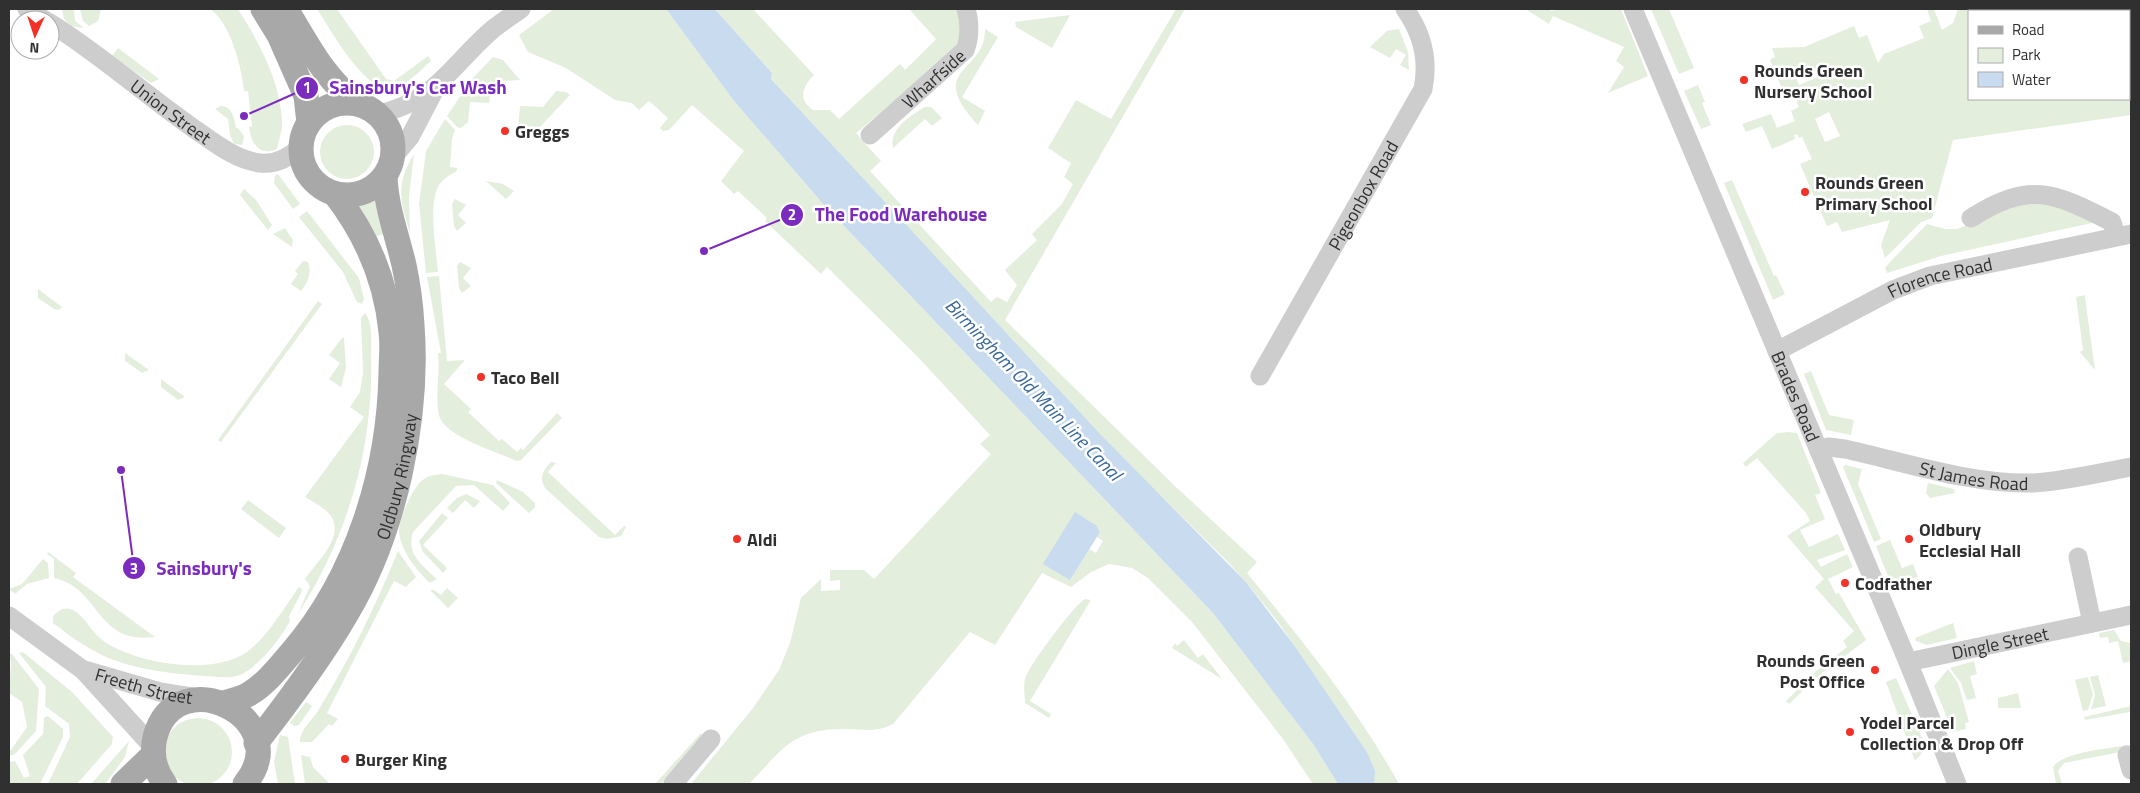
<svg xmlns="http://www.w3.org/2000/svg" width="2140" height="793" viewBox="0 0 2140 793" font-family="'Titillium Web',sans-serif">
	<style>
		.green { fill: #e4eedd; fill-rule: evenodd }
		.water { fill: #c8dbef }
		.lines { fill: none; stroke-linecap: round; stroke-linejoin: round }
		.minor { stroke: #cdcdcd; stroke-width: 19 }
		.major { stroke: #a8a8a8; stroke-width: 25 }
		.poi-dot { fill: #f23127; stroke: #fff; stroke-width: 2 }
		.labels { text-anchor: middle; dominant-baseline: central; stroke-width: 5; stroke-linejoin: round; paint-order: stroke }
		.poi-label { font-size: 18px; font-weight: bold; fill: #303030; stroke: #fff; text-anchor: start }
		.street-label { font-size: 18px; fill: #303030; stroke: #fff }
		.water-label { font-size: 19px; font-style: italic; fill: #376799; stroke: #fff }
		.leader { fill: none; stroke: #7b2cbf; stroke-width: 2 }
		.callout-dot { fill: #7b2cbf; stroke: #fff; stroke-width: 2 }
		.mark-label { font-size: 15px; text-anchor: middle; font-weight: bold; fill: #fff }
		.callout-label { font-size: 19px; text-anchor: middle; font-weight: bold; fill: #7b2cbf; stroke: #fff; stroke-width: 5; stroke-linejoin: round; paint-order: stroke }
	</style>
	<rect width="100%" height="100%" fill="#fff"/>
	<path class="green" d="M 62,9 L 74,9 L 75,21 L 84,28 L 71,26 L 64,19 Z
		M 80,9 L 101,9 L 98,21 L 89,26 L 83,21 Z
		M 210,9 L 238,9 C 259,42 279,79 282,119 C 283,128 279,140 277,149 C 259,157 251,143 249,127 L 252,126 L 248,91 L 244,91 C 242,68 230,22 210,9 Z
		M 317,9 L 337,9 L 386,79 L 394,81 L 428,56 L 431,61 C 420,71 408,84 394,88 C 366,96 330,28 317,9 Z
		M 554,9 L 666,9 L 734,101 L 824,205 L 1213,613 L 1313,744 L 1338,784 L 1313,784 L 1283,739 L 1192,622 L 1148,578 L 1132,568 L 1109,564 L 1091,572 L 1071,587 L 1042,573 L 995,645 L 970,632 L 893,724 C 876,733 862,729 844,729 C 792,729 782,750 749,784 L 691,784 L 753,708 L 779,670 L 790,643 L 801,598 L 821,579 L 821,591 L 840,590 L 840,580 L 830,581 L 830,570 L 864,570 L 874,579 L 991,454 L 980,444 L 990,435 L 917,356 L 827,267 L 821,274 L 765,221 L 767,218 L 738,191 L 734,194 L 721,181 L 744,151 L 692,105 L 669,130 L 663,131 L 660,128 L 668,118 L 649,101 L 639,110 L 632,103 L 615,100 L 566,68 L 528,52 L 519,35 ZM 1097,526 L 1100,532 L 1097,537 L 1103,541 L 1096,553 L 1089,549 L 1070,580 Z
		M 715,9 L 753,9 L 814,75 C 803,86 797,99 813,110 L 830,110 L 839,119 L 900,64 L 905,70 L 936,39 L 909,9 L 957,9 C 963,25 962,41 952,55 L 856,133 L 881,161 L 870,171 L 991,302 L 997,297 L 1007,302 L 1017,285 L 1005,270 L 1037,240 L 1032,234 L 1062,204 L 1073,184 L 1064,177 L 1071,163 L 1048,148 L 1076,100 L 1111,119 L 1176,9 L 1185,9 L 1005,320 L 1176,487 L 1257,562 L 1247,573 C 1302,640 1357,708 1399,784 L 1374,784 L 1367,752 L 1278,622 L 1245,581 L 1227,561 L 1097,433 L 1045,374 L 950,274 L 771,79 L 772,73 Z
		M 1525,9 L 1549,9 L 1551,11 L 1561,9 L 1621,9 L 1648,76 L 1608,93 L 1624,67 L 1616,61 L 1624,47 L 1553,16 L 1549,24 Z
		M 1651,9 L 1669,9 L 1694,68 L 1679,74 Z
		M 1927,9 L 1934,9 L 1942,30 L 1953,23 L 1958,9 L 2131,9 L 2131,115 L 1953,140 L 1932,218 L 1921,222 L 1885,258 L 1881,245 L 1890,220 L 1842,232 L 1837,222 L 1827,226 L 1800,164 L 1812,159 L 1802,137 L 1799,138 L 1797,134 L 1794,135 L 1795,139 L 1772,149 L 1762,126 L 1746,132 L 1742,124 L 1771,114 L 1777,128 L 1795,121 L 1791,111 L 1799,107 L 1795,98 L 1787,101 L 1786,98 L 1770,60 L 1775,57 L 1772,48 L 1804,47 L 1854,26 L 1859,38 L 1867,35 L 1878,63 L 1884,54 L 1924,38 L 1919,26 L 1931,21 ZM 1969,11 L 2129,11 L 2129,99 L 1969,99 ZM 1812,68 L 1818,77 L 1799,85 L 1795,75 ZM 1829,112 L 1840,136 L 1825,142 L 1815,119 Z
		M 1070,15 L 1052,48 L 1016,27 L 1015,22 Z
		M 985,29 L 998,37 L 962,97 L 985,111 L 978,125 C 924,67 986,74 985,29 Z
		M 1399,29 L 1408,52 L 1409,70 L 1400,65 L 1406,55 L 1396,49 L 1390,58 L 1370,47 L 1387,31 Z
		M 118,48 L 159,79 L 151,83 L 112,56 Z
		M 493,57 L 503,60 L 520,80 L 502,81 L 501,94 L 490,94 L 489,103 L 470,102 L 468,122 L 461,128 L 457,127 L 447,116 L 471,80 Z
		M 1698,85 L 1705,102 L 1702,103 L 1711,125 L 1701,129 L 1684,91 Z
		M 556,91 L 566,92 L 570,95 L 537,130 L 518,129 L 520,106 L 543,107 Z
		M 221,106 C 233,107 234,118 236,128 L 238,128 L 244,136 L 242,145 L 234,144 L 230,135 L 228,119 L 215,109 Z
		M 925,107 L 931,107 L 942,118 L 932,126 L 925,119 L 893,148 C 889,129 910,116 925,107 Z
		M 445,119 L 455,130 L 452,139 L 450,167 L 457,168 L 457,171 C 450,175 440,180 437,189 C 429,209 436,250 438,272 L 426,273 L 419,204 L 426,151 Z
		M320 152a27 27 0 1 1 54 0a27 27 0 1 1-54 0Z
		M 414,154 L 409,197 L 410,233 C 400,199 395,186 414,154 Z
		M 278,174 L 300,204 L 293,209 L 274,183 L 275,176 Z
		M 1732,180 L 1774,276 L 1776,275 L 1785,294 L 1773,300 L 1724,183 Z
		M 486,181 L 503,184 L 514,191 L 506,199 Z
		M 244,189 L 256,200 L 272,225 L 268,230 L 240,195 Z
		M 378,197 L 386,233 L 375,237 L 358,204 L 372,202 Z
		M 455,199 L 466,205 L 458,215 L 466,223 L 457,231 L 454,226 L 452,204 Z
		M 2034,199 L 2090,217 L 2092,223 L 1941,256 L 1887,273 L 1885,268 L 1890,262 L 1927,224 L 1945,229 L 1957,229 Z
		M 307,211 L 359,278 L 364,299 L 362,304 L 357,302 L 343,272 L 299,217 Z
		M 285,228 L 293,240 L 292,247 L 273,234 Z
		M 303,261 L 308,262 C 312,274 308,282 301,291 L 291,284 L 298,274 L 295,271 Z
		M 460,262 L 471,268 L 463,278 L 471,286 L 462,293 L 459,288 L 457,266 Z
		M 439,276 L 447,361 L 465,360 L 444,384 L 471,409 L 468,412 L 499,441 L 502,439 L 517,452 L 521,448 L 523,450 L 557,413 L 562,418 L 521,460 L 517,461 C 498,452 443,436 439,415 C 435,396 440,373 438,353 L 441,353 L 427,277 Z
		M 38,289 L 62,307 L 59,310 L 54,309 L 38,298 Z
		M 2085,295 L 2085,298 L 2095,370 L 2080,352 L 2083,350 L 2076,297 Z
		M 318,301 L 322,304 L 221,442 L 218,440 Z
		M 365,313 C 373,322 371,343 371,354 C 374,447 348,536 298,614 L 310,586 L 305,579 C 316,563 345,537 331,516 C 325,508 313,502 305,497 L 364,417 L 350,407 L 360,392 L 363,372 L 361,318 Z
		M 342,338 L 344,338 L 346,368 L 341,387 L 329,379 L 340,363 L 329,355 Z
		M 125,353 L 149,370 L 142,373 L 125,361 Z
		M 1811,371 L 1829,415 L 1854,420 L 1851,435 L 1826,430 L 1804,374 Z
		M 161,379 L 185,397 L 178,400 L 161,387 Z
		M 1789,432 L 1797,433 L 1821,493 L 1815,495 L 1825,519 L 1800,530 L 1809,547 L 1838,534 L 1845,550 L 1817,560 L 1821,567 L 1847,554 L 1853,567 L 1828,579 L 1836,594 L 1839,593 L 1866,640 L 1817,677 L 1789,704 L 1786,701 L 1815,672 L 1847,647 L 1843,641 L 1854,631 L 1815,587 L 1824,579 L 1787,536 L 1810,521 L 1806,513 L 1757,458 L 1746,467 L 1743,463 L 1777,433 Z
		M 551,462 L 556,463 L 548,472 L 615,535 L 624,526 L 626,527 L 621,536 L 607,539 L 599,537 L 546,489 C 538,479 543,470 551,462 Z
		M 1845,465 L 1862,469 L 1858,484 L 1881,539 L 1874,542 L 1843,467 Z
		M 442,474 L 493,485 L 510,503 L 503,511 L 474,485 L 456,486 L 413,532 C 406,554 422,565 437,579 L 430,583 C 417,571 399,549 399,530 C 399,519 414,484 424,479 C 429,475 436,475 442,474 Z
		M 497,480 L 523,492 L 535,503 L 535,507 L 529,513 L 496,483 Z
		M 1928,483 L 1954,489 L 1955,493 L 1930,498 L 1926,493 Z
		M 466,494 L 480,501 L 474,508 L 465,500 L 453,513 L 447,508 L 457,498 Z
		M 248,500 L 286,528 L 279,538 L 241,509 Z
		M 442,513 L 448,518 L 423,545 L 447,568 L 443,573 L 423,552 L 419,541 Z
		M 1890,540 L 1902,568 L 1913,564 L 1918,577 L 1891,584 L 1876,546 Z
		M 398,551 L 416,577 L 406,587 L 394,581 L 327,713 L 338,719 L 332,726 L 329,724 L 312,742 L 300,742 C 300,729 313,720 319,709 C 350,659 376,605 398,551 Z
		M 48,552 L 76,573 L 73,577 L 155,637 C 95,645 101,588 54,578 L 54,559 L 47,554 Z
		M 43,559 L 48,563 L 49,578 L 27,584 L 15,594 L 9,589 L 22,584 Z
		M 299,587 L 302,589 L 301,593 L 289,616 L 290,621 C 280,639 261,664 242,674 C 231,680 216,676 204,676 C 163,673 119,668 84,645 C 73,639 63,630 53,623 L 53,616 C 59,610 64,606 73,610 C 86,617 92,634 105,642 C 138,664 213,676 247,652 C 269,635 283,609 299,587 Z
		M 447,588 L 458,598 L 448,608 L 430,590 L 434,590 L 441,595 Z
		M 1085,599 L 1091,600 L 1030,701 L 1051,714 L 1049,718 L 1025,703 C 1025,696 1023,686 1025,679 C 1028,667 1074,605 1085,599 Z
		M 1953,623 L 1957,638 L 1927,645 L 1916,641 L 1915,638 Z
		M 2114,630 L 2121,641 L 2130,643 L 2131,661 L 2123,663 L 2118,641 L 2109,643 L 2108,637 L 2100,638 L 2099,633 Z
		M 1184,640 L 1198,658 L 1203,654 L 1222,679 L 1172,648 L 1175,643 L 1177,646 Z
		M 23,652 L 72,692 L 113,737 L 112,744 L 77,784 L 48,784 L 70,737 L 69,724 L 45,706 L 46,687 L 19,653 Z
		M 9,654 L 12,654 L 39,689 L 36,731 L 15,754 L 9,756 L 9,750 L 11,750 L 27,727 L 22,702 L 9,693 L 11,663 Z
		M 1974,661 L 1977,674 L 1970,676 L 1976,698 L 1967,700 L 1961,683 L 1950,668 Z
		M 1948,669 L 1958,683 L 1969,722 L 1965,723 L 1966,729 L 1953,732 L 1934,686 Z
		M 2098,675 L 2106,706 L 2091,709 L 2095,695 L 2090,677 Z
		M 2088,677 L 2093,694 L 2088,710 L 2083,711 L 2075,680 Z
		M 1896,678 L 1923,740 L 1922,753 L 1915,761 L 1886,682 Z
		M 2018,693 L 2021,708 L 1998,708 L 1998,698 Z
		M 306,702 L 312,706 L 299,725 L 294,726 L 290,723 Z
		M 2131,706 L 2131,715 L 2130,712 L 2085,720 L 2084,717 Z
		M 48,716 L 63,729 L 63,737 L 40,784 L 9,784 L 9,762 L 15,761 L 24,778 L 30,776 L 23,755 L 43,734 L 44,718 Z
		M164 752a34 34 0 1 1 68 0a34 34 0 1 1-68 0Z
		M 701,733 L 703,737 L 661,784 L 655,784 Z
		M 280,735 L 288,737 L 295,784 L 278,784 L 274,762 Z
		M 129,741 L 125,757 L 105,784 L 91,784 Z
		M 2128,745 L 2131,750 L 2064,763 L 2058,771 L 2062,784 L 2056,784 L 2053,767 C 2065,751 2108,749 2128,745 Z
		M 301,755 L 310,757 L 313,767 L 330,784 L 305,784 Z"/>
	<path class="water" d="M 666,9 L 715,9 L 772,73 L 771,79 L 1100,434 L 1245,581 L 1294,645 L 1367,752 L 1375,771 L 1374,784 L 1338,784 L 1313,744 L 1213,613 L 824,205 L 734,101 Z
		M 1075,512 L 1097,526 L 1100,532 L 1070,580 L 1043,564 Z"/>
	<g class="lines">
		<g class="minor">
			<path d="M 27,9 L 45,20"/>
			<path id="s1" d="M 1633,9 L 1908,662 L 1957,784"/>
			<path id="s2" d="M 50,23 C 100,54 144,94 193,128 C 212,141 235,160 260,163 C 277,165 290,157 301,146"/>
			<path d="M 378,114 C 436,102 452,64 493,29 C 502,22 511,16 521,9"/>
			<path id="s3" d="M 870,135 L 965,50 C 970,38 970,22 966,9"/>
			<path d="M 393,157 L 410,137 L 435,89"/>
			<path d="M 1971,218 C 2031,180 2054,193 2112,222 L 2116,236"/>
			<path id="s4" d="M 1777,351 L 1893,290 L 1930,276 L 2131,234"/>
			<path id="s5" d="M 1260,376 L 1423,89 C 1429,60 1422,33 1405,9"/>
			<path id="s6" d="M 1819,451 L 1828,447 L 1845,449 C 1904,462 1973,485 2033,483 C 2066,481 2099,473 2131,467"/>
			<path d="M 2078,557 L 2092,623"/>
			<path d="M 9,616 L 83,670 L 153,747"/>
			<path id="s7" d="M 1908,662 L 2131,615"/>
			<path id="s8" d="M 84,670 L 160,692 L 198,698"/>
			<path d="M 2127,755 L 2131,770"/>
			<path d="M 673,784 L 711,739"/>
		</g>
		<g class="major">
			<path d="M 263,9 L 279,35 L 306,96 L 309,123"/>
			<path d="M 286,9 C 307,43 324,79 357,103"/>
			<circle cx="347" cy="149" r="46"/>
			<path d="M 224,703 C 232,700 242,699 249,694 C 266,684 279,667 292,652 C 357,576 389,472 391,373 C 391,359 393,345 391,332 C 386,280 366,234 335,194"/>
			<path id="s9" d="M 256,743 C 288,702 321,658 347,613 C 395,532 419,418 412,325 C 411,305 408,284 404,265 C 397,235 386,207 385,176"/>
			<path d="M 123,784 L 153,755"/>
			<path d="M 165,784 C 155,771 151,754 155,737 C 176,658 298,719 245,784"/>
		</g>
	</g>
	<g class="poi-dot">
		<circle cx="1744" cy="80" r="5"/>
		<circle cx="505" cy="131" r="5"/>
		<circle cx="1805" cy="192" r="5"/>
		<circle cx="481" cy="377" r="5"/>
		<circle cx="737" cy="539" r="5"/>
		<circle cx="1909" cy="539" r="5"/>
		<circle cx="1845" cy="583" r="5"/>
		<circle cx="1875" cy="670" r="5"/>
		<circle cx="1850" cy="732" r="5"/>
		<circle cx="345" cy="759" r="5"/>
	</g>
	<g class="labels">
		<g class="poi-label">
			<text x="1754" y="70">Rounds Green<tspan x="1754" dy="21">Nursery School</tspan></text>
			<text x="515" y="131">Greggs</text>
			<text x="1815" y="182">Rounds Green<tspan x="1815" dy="21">Primary School</tspan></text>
			<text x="491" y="377">Taco Bell</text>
			<text x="1919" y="529">Oldbury<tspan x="1919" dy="21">Ecclesial Hall</tspan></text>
			<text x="747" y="539">Aldi</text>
			<text x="1855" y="583">Codfather</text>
			<text x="1865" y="660" text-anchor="end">Rounds Green<tspan x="1865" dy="21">Post Office</tspan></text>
			<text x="1860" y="722">Yodel Parcel<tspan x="1860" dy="21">Collection &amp; Drop Off</tspan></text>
			<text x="355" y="759">Burger King</text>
		</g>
		<g class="street-label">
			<text stroke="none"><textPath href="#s3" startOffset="85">Wharfside</textPath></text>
			<text stroke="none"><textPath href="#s2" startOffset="150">Union Street</textPath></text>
			<text stroke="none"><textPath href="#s5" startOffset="208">Pigeonbox Road</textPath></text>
			<text stroke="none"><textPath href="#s4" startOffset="180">Florence Road</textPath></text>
			<text stroke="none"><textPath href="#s1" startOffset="420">Brades Road</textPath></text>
			<text stroke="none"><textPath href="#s6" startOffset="159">St James Road</textPath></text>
			<text stroke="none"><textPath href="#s9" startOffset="305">Oldbury Ringway</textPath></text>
			<text stroke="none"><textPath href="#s7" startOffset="94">Dingle Street</textPath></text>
			<text stroke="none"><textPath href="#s8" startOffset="62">Freeth Street</textPath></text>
		</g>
		<g class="water-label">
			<text transform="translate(1034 389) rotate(46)">Birmingham Old Main Line Canal</text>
		</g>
	</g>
	<path class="leader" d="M244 116L307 88M704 251L792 215M121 470L134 568"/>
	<g class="callout-dot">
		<circle cx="244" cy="116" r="5"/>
		<circle cx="704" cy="251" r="5"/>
		<circle cx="121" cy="470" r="5"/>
		<circle cx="307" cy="88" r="12"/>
		<circle cx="792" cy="215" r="12"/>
		<circle cx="134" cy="568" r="12"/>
	</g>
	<g class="mark-label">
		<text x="307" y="93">1</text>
		<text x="792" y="220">2</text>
		<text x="134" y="574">3</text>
	</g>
	<g class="callout-label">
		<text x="418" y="94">Sainsbury's Car Wash</text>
		<text x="901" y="221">The Food Warehouse</text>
		<text x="204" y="575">Sainsbury's</text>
	</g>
	<rect width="2140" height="793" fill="none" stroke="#303030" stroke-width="20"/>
	<rect x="1968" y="10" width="162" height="90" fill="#ffffff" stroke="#acacac"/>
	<rect x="1978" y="26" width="25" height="8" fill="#a8a8a8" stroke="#acacac"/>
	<text x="2012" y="35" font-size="15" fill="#303030">Road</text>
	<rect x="1978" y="48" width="25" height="15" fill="#e4eedd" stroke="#acacac"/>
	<text x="2012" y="60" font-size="15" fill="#303030">Park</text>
	<rect x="1978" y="72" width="25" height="15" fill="#c8dbef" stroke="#acacac"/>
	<text x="2012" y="85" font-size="15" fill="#303030">Water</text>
	<g transform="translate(35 35) rotate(183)"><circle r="24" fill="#ffffff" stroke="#acacac"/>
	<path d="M0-4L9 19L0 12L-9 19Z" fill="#f23127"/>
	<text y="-8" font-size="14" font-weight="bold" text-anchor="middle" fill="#303030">N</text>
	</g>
</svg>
